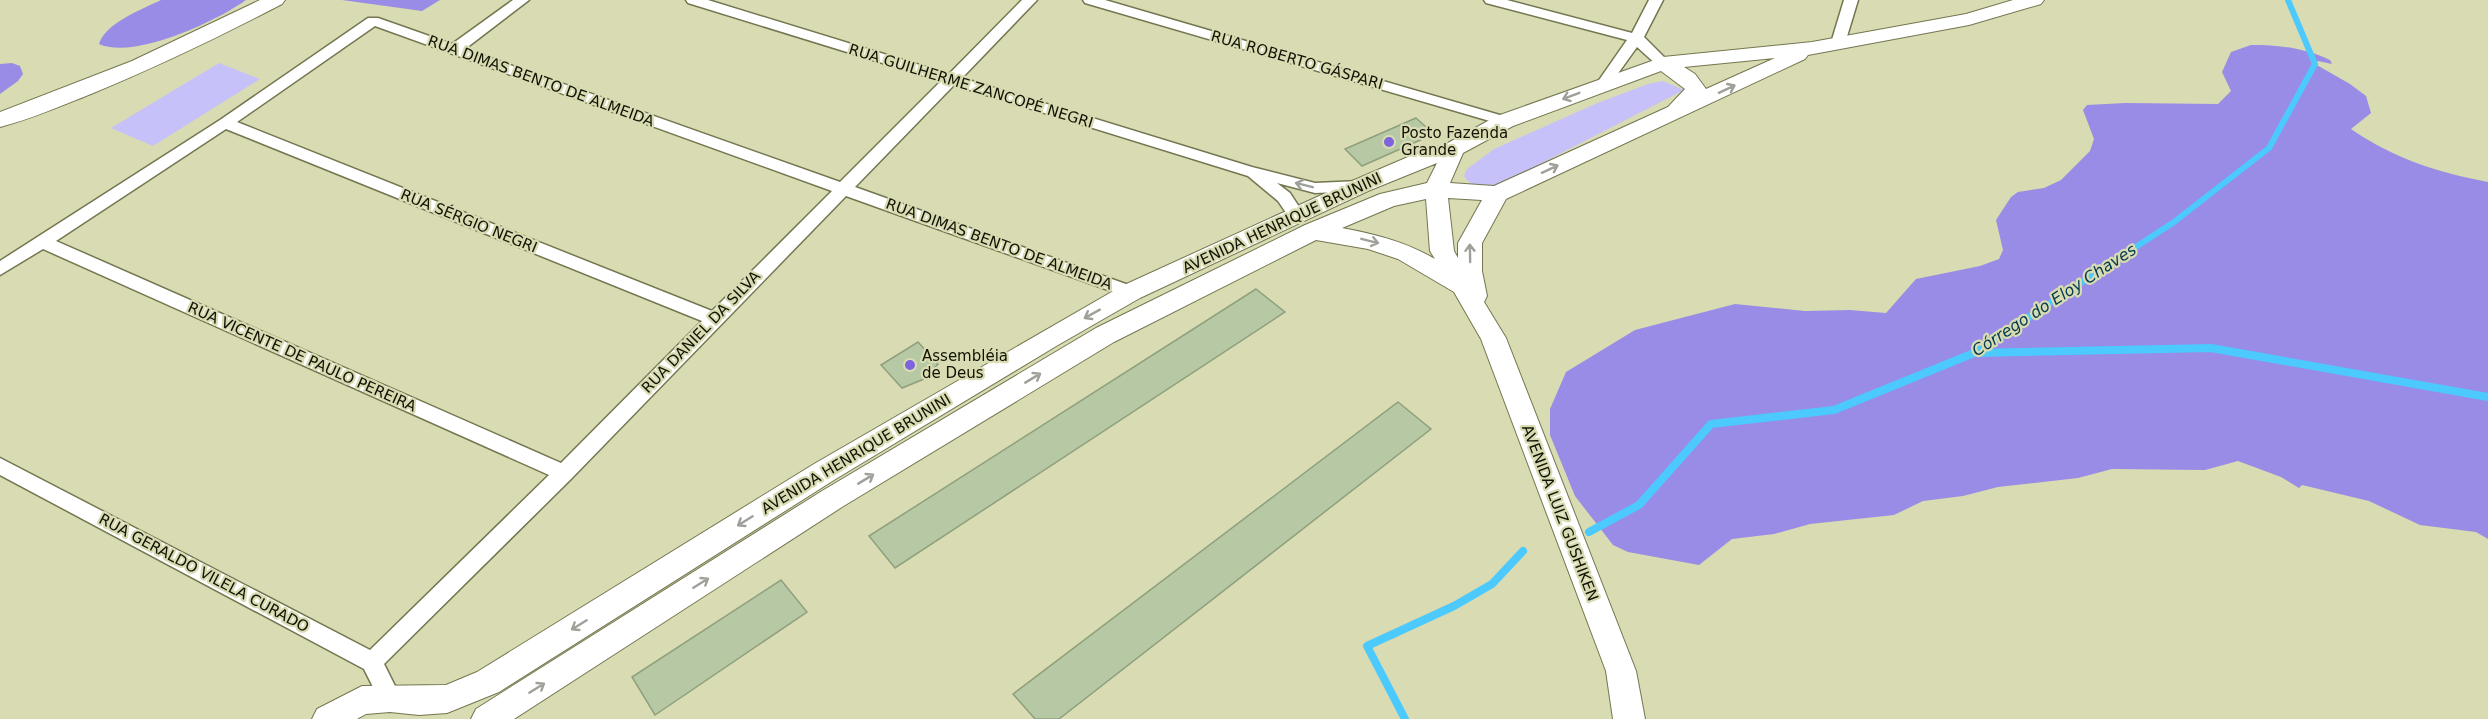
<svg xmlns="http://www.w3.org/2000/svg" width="2488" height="719" viewBox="0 0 2488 719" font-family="'DejaVu Sans',sans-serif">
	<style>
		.green { fill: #c7c1fa }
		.forest { fill: #998ce6 }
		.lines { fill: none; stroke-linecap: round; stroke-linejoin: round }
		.stream-far1 { stroke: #4cc9fd; stroke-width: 6 }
		.stream { stroke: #4cc9fd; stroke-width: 8 }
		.building { fill: #b6c8a4; stroke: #8fa07d; stroke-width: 1.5 }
		.minor-casing { stroke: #747650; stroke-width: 3 }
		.secondary-casing { stroke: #747650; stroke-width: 2 }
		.minor { fill: #fff; fill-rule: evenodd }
		.secondary { fill: #fff; fill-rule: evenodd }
		.oneway { stroke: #a0a09b }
		.poi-dot { fill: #7d63de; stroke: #d9dbb2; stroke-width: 2 }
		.labels { text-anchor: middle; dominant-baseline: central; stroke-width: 4.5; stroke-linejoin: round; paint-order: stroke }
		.street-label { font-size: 15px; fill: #121205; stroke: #d9dbb2 }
		.poi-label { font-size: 15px; fill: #121205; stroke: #d9dbb2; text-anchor: start }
		.water-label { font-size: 16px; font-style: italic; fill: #023b50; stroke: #d9dbb2 }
	</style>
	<rect width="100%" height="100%" fill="#d9dbb2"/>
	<path class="green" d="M 219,63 L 260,79 L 153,146 L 111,128 Z
		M 1663,81 L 1684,90 L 1499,185 C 1484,187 1473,190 1464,176 L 1467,169 L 1494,149 L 1595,104 L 1648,84 Z"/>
	<path class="forest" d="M 161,0 L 246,0 C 217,21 134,60 99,44 C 105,23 143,9 161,0 Z
		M 342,0 L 440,0 L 422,11 Z
		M 2251,45 C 2280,45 2304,48 2330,60 L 2332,64 L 2318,61 L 2315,64 L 2350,84 L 2366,96 L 2371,113 L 2351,129 C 2395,159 2436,172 2488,182 L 2488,539 L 2476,532 L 2420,525 L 2369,501 L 2302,485 L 2299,488 L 2281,477 L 2238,461 L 2205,470 L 2112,469 L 2078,478 L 1998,487 L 1963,496 L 1923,501 L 1894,515 L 1810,524 L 1774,534 L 1732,539 L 1699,565 L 1628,552 L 1613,545 L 1575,496 L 1550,435 L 1550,409 L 1566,372 L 1635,330 L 1735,304 L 1805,311 L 1850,310 L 1886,313 L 1916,279 L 1980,266 L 1999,259 L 2003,250 L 1996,220 L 2011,197 L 2018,192 L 2044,188 L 2061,180 L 2090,151 L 2094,139 L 2083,110 L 2087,105 L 2125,103 L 2218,104 L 2231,91 L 2222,72 L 2231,52 Z
		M 12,63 L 20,66 L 23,74 L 18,81 L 0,94 L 0,64 Z"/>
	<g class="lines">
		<path class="stream-far1" d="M 2027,318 L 2174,222 L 2269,148 L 2315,64 L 2288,0"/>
		<path class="stream" d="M 1976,353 L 2211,348 L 2488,397
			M 1589,532 L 1639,505 L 1711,424 L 1834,410 L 1974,353 L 2029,317
			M 1405,719 L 1367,646 L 1454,606 L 1492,584 L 1523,551"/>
	</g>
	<path class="building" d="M 1416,118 L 1434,134 L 1362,166 L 1345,149 Z
		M 1256,289 L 1285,312 L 895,568 L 869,536 Z
		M 918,342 L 938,364 L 924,379 L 902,388 L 881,365 Z
		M 1398,402 L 1431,429 L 1059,719 L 1035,719 L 1013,694 Z
		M 781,580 L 807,612 L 655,715 L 632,677 Z"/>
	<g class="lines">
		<g class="minor-casing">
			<path id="minor" d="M 513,0 L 529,0 L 465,49 L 840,182 L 941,81 L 688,3 L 686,0 L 708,0 L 949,74 L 1022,0 L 1037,0 L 962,78 L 1252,167 L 1315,183 L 1360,181 L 1366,182 L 1368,186 L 1366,190 L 1360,191 L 1315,193 L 1277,183 L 1290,193 L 1305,216 L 1303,220 L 1291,220 L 1278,201 L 1248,176 L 954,85 L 855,187 L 1137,288 L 1140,292 L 1137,296 L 1131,298 L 1125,296 L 846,196 L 571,479 L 384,664 L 401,698 L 398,705 L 390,708 L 382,705 L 364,669 L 0,475 L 0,458 L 370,650 L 549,475 L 43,249 L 0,275 L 0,261 L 220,120 L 368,18 L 378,18 L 452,44 ZM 375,26 L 832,191 L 712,311 L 237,122 ZM 226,129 L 702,321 L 561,463 L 56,241 Z
				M 1083,0 L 1105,0 L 1510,118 L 1513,121 L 1505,126 L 1500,124 L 1085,3 Z
				M 1484,0 L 1507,0 L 1632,33 L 1649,0 L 1663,0 L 1644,37 L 1670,63 L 1663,67 L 1658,66 L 1637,47 L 1609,86 L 1599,86 L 1597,83 L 1627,40 L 1486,3 Z
				M 1844,0 L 1858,0 L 1845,43 L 1838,47 L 1831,43 Z"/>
		</g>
		<g class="secondary-casing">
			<path id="secondary" d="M 260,0 L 285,0 L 282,4 C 219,37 156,67 91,94 C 61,106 31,119 0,127 L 0,112 L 132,61 Z
				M 2013,0 L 2044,0 L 2041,4 L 1969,25 L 1808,55 L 1805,59 L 1506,199 L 1482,243 L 1482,271 L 1487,296 L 1484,302 L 1506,338 L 1636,671 L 1645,719 L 1613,719 L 1606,671 L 1481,339 L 1454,292 L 1398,259 L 1368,249 L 1316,240 L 1114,342 L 842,507 L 514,719 L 471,719 L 476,709 L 822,491 L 1096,328 L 1305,225 L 1380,194 L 1427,183 L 1437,163 L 1368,191 L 1140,298 L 1058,345 L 834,480 L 499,692 L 447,713 L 419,715 L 390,712 L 366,714 L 357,719 L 312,719 L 317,709 L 362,686 L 446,685 L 477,672 L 814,464 L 1122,286 L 1352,181 L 1408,157 L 1446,144 L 1497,116 L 1663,57 L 1812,42 L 1966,14 ZM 1775,58 L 1706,89 L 1695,74 L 1684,67 ZM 1661,71 L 1685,89 L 1668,107 L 1494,186 L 1450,183 L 1463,153 L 1513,126 ZM 1448,198 L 1482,200 L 1458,243 L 1458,258 L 1454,251 ZM 1426,199 L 1430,251 L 1435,259 C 1406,242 1375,234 1342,228 L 1394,206 Z"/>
		</g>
		<use href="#minor" class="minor"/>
		<use href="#secondary" class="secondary"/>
	</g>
	<defs><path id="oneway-shaft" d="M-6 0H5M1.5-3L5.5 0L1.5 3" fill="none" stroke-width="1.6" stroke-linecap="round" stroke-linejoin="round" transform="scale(1.5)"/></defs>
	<g class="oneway">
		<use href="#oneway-shaft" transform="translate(1727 89) rotate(-25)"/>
		<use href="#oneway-shaft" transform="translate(1571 96) rotate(159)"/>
		<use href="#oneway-shaft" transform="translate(1550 169) rotate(-25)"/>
		<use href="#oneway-shaft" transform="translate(1304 185) rotate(-166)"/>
		<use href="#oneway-shaft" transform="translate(1370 241) rotate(14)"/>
		<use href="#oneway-shaft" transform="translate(1470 253) rotate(-91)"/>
		<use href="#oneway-shaft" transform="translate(1092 314) rotate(151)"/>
		<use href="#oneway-shaft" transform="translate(1033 378) rotate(-31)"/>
		<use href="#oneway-shaft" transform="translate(866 479) rotate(-31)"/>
		<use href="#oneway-shaft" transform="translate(745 521) rotate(148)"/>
		<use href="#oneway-shaft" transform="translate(701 583) rotate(-32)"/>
		<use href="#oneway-shaft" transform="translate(579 625) rotate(148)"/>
		<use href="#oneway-shaft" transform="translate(537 688) rotate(-32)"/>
	</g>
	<g class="poi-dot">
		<circle cx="1389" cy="142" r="6"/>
		<circle cx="910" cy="365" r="6"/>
	</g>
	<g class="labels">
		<g class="street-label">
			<text transform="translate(1297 60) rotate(16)">RUA ROBERTO GÁSPARI</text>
			<text transform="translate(541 81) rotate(20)">RUA DIMAS BENTO DE ALMEIDA</text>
			<text transform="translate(971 86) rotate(17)">RUA GUILHERME ZANCOPÉ NEGRI</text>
			<text transform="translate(469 221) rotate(22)">RUA SÉRGIO NEGRI</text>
			<text transform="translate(1282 223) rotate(-25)">AVENIDA HENRIQUE BRUNINI</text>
			<text transform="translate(999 244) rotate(20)">RUA DIMAS BENTO DE ALMEIDA</text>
			<text transform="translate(701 332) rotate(-46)">RUA DANIEL DA SILVA</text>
			<text transform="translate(302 357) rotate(24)">RUA VICENTE DE PAULO PEREIRA</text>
			<text transform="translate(856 454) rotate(-31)">AVENIDA HENRIQUE BRUNINI</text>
			<text transform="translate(1560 513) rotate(69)">AVENIDA LUIZ GUSHIKEN</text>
			<text transform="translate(204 573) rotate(28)">RUA GERALDO VILELA CURADO</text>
		</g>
		<g class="poi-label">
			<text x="1401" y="133">Posto Fazenda<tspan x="1401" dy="17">Grande</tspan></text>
			<text x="922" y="356">Assembléia<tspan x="922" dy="17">de Deus</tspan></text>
		</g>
		<g class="water-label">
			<text transform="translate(2054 300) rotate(-33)">Córrego do Eloy Chaves</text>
		</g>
	</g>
</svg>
